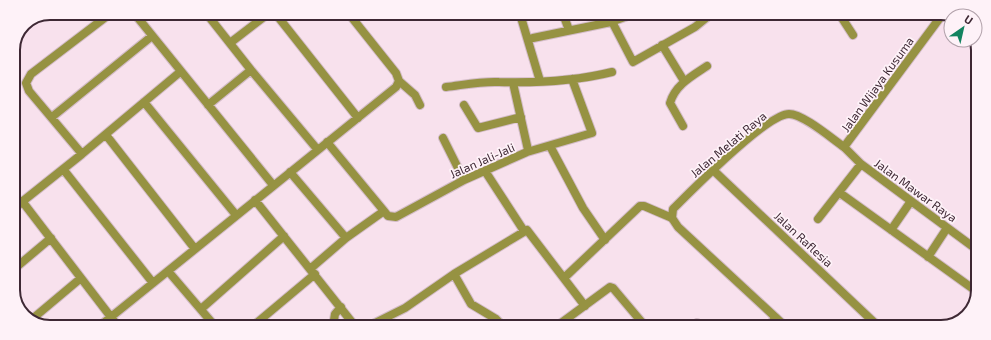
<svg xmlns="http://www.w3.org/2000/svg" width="991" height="340" viewBox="0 0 991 340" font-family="'Exo 2',sans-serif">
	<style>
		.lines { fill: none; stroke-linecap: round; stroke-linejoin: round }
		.minor-casing { stroke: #d3bcc8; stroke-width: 10 }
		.tertiary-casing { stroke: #d3bcc8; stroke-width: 10 }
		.path { stroke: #af99a5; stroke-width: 2; stroke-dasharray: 4 2; stroke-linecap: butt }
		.minor { stroke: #969242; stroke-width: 8 }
		.tertiary { stroke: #969242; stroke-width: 8 }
		.labels { text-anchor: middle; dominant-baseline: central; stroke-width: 3.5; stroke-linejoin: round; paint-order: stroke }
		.street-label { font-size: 12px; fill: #3e2834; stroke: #fef2f8 }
		.rim { fill: none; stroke: #3e2834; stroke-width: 2 }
	</style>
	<rect width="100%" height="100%" fill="#f8e1ed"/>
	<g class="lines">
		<g class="minor-casing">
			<path id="minor" d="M 134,13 L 273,185
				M 206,13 L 251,70 L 317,149
				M 275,13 L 358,118
				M 520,14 L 540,81
				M 563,14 L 569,30
				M 608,14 L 633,62 L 695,27 L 711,14
				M 840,15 L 853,35
				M 533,38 L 611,22 L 633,14
				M 230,43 L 269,13
				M 662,45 L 684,81
				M 399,81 L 415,95 L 420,105
				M 446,87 C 463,85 482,81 499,82 C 536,83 576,81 612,72
				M 144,102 L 236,215
				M 208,105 L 251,70
				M 464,105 L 478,128 L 521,117
				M 52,117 L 152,36
				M 683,126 L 670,103 C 675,85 692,76 707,66
				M 106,135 L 195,249
				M 443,138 L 464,180
				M 550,146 L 583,208 L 605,240
				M 844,147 L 861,164 L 976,249
				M 527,152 L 592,133 L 572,79
				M 82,154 L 29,91 L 26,83 L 31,74 L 111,13
				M 63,169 L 153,283
				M 712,169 L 879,327
				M 485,171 L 524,231
				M 290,172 L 346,238
				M 840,193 L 976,291
				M 255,200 L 355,326
				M 22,201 L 117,325
				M 13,209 L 82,154 L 180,72
				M 384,211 L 388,216 L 396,217 L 464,180 L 527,152 L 528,150 L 513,83
				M 818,219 L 861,164
				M 891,230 L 911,201
				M 928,257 L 947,228
				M 310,269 L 346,238 L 384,211 L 327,142
				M 13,270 L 51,238
				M 168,271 L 214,325
				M 454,274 L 471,304 L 496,319 L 503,326
				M 564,278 L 640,206 L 644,206 L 672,218
				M 201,309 L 284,236
				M 31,320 L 81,278
				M 101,325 L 396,87 L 399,81 L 396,73 L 349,14
				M 253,326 L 315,274
				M 333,326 L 335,314 L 341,307
				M 369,326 L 405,308 L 454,274 L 527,230 L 585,306
				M 557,326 L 610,287 L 613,288 L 645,326
				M 693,326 L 697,323 L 703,326
				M 767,327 L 776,318"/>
		</g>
		<g class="tertiary-casing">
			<path id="tertiary" d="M 786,327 L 678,227 L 672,218 L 673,209 C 691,191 767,114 789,114 C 803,114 831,138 844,147 L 942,15"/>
		</g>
		<path class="path" d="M 494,17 L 506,14"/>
		<use href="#minor" class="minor"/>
		<use href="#tertiary" class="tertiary"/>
	</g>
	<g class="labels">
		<g class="street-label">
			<text transform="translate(877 84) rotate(-54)">Jalan Wijaya Kusuma</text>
			<text transform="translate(728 144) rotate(-40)">Jalan Melati Raya</text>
			<text transform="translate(482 160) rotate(-24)">Jalan Jali-Jali</text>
			<text transform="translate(916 190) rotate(36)">Jalan Mawar Raya</text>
			<text transform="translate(804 239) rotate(43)">Jalan Raflesia</text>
		</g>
	</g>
	<path d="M0 0H991V340H0ZM50 20H941A30 30 0 0 1 971 50V290A30 30 0 0 1 941 320H50A30 30 0 0 1 20 290V50A30 30 0 0 1 50 20Z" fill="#fef2f8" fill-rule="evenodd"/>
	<path class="rim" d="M50 20H941A30 30 0 0 1 971 50V290A30 30 0 0 1 941 320H50A30 30 0 0 1 20 290V50A30 30 0 0 1 50 20Z"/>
	<g transform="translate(963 28) rotate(34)"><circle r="19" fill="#fef2f8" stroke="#b1a1aa"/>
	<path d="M0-3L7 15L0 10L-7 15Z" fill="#138360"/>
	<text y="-6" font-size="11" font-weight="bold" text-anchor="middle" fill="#3e2834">U</text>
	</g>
</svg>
